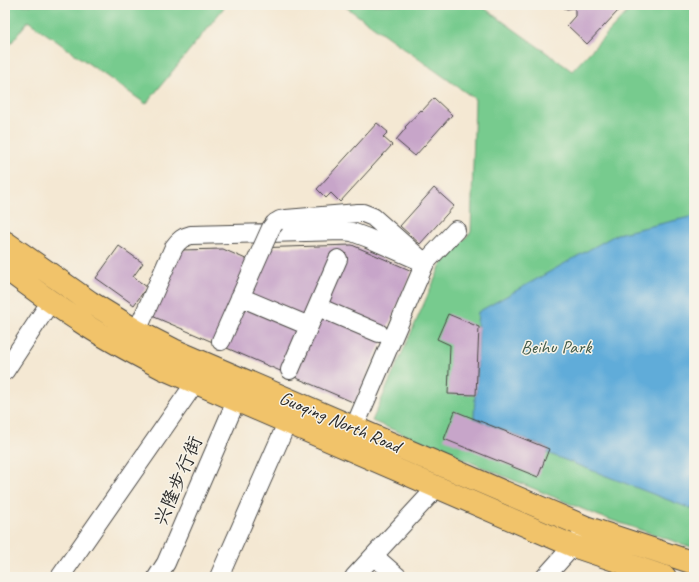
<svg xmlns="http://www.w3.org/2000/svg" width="699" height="582" viewBox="0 0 699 582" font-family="Caveat,'LXGW WenKai TC',sans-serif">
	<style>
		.green { fill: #77cb8e; stroke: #517b5c }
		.water { fill: #60acd9; stroke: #466c82 }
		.building { fill: #c7a5c9 }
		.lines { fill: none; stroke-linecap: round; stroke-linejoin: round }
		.minor-casing { stroke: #494744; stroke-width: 20 }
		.major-casing { stroke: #494744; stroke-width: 24 }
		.minor { stroke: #fff; stroke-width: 18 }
		.major { stroke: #f1c36a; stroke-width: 22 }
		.minor-bridge-casing { stroke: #494744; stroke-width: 20; stroke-linecap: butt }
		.minor-bridge { stroke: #fff; stroke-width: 18 }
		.labels { text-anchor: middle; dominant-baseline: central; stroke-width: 3; stroke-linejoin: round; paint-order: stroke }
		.park-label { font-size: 19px; fill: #425b49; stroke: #f7f3e8 }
		.street-label { font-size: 19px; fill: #2b2b2b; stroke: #f7f3e8 }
	</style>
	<rect width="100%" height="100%" fill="#f7f3e8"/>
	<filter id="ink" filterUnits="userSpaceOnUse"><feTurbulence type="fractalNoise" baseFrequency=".025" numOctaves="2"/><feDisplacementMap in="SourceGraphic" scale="8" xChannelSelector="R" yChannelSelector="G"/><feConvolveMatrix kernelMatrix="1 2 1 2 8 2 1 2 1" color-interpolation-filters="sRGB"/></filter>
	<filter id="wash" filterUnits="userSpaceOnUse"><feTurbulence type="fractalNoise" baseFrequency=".012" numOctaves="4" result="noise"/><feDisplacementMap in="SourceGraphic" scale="16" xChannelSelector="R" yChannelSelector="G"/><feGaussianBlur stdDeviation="0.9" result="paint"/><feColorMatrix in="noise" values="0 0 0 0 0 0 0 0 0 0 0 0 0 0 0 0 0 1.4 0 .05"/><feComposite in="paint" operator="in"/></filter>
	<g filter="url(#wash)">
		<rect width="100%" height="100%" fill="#f4e8d3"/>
		<path class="green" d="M 5,5 L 226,5 L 146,104 L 28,21 L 5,51 Z
			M 343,5 L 480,5 L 572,71 L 634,5 L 694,5 L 694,548 L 599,516 L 372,421 L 441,265 L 471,232 L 475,99 Z"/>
		<path class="water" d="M 694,216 L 694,510 L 547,453 L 549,449 L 474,418 L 475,395 L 476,395 L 479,327 L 477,326 L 478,312 L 617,234 Z"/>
		<g id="blocks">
			<path class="building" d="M 562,5 L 614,5 L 619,10 L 587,44 L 567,25 L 575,16 L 575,9 L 573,8 L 567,9 L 564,8 Z
				M 434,98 L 452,115 L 415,156 L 396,140 L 406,128 L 405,127 L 421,110 L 422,111 Z
				M 377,123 L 388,132 L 383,137 L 392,145 L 340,202 L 331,193 L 326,198 L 317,189 Z
				M 434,188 L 454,206 L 420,244 L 400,226 Z
				M 352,245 L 412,271 L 355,403 L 152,316 L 181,250 L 223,249 L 248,260 L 253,248 Z
				M 119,246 L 143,263 L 133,277 L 147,287 L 134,305 L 96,278 Z
				M 448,314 L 479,327 L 476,395 L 448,394 L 450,345 L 437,339 Z
				M 455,411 L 549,449 L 538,477 L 444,439 Z"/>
		</g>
	</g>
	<g filter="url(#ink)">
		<use href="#blocks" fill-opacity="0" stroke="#494744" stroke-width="1"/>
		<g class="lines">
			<g class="minor-casing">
				<path id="minor" d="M 275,223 L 280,220 L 286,219 L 358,213 L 363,213 L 373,217 L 425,263 L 456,230
					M 240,297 L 309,326
					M 318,307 L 379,333
					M 137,331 L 174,247 C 179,240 183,237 191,235 L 343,231 L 352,232 L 368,238 L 425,263 L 354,428
					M 221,341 L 262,248
					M 290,370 L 338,259
					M 5,371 L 51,301
					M 374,556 L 398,577
					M 60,577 L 195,383
					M 157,577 L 166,563 L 236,401
					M 219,577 L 287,423
					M 354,577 L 437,487
					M 545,577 L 581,537"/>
			</g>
			<g class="major-casing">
				<path id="major" d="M 5,242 L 90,302 L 137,331 L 174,350 L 588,528 L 694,563
					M 5,268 C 29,286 53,304 78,320 C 106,339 135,354 164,369 L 573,546 L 665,577"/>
			</g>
			<use href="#minor" class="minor"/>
			<use href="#major" class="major"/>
			<g class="minor-bridge-casing">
				<path id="minor-bridge" d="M 262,248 L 271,228 L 275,223"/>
			</g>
			<use href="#minor-bridge" class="minor-bridge"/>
		</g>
	</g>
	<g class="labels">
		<g class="park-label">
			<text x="556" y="347">Beihu Park</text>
		</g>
		<g class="street-label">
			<text transform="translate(340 422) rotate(23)">Guoqing North Road</text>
			<text transform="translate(178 481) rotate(-67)">兴隆步行街</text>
		</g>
	</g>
	<rect width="699" height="582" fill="none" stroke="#f7f3e8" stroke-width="20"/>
</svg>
